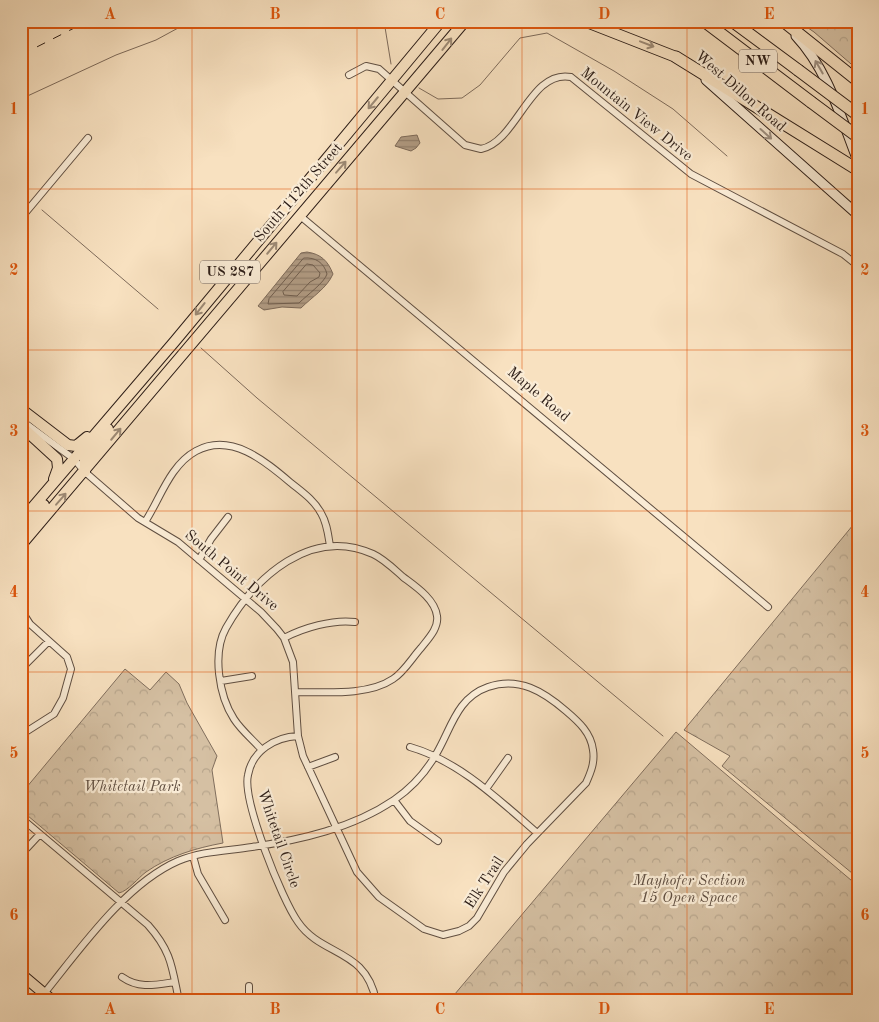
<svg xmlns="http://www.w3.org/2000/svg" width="879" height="1022" viewBox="0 0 879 1022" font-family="'Old Standard TT',serif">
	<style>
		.park { fill: url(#park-crowns); stroke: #806e5d }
		.water { fill: url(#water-rules); stroke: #7d6a5a }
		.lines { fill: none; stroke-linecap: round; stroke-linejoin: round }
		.shore { stroke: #705e4f; stroke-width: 1 }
		.stream { stroke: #7d6a5a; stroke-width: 1 }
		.street-casing { stroke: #5f4e41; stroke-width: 8 }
		.secondary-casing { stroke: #2c1d17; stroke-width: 11 }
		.primary-casing { stroke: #2c1d17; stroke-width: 12 }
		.highway-casing { stroke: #2c1d17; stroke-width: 13 }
		.street { stroke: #faecd6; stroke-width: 6 }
		.secondary { stroke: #faecd6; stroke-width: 9 }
		.primary { stroke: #f8e1c0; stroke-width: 10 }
		.highway { stroke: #f8e1c0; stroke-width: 11 }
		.rail { stroke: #2c1d17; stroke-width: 1; stroke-dasharray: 9 9; stroke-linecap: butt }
		.highway-bridge-casing { stroke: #2c1d17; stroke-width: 13; stroke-linecap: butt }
		.highway-bridge { stroke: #f8e1c0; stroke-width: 11 }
		.oneway { stroke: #9c8974 }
		.oneway2 { stroke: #9d8f80 }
		.grid { fill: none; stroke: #df560d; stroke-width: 1; stroke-opacity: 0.55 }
		.labels { text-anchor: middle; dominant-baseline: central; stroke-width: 4.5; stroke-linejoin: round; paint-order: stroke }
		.shield { fill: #faecd6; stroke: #6a5b50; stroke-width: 1 }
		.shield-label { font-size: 14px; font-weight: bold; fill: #2c1d17 }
		.street-label { font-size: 15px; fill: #2c1d17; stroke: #faecd6 }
		.park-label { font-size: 15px; font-style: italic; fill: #5f4e41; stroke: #faecd6 }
		.neatline { fill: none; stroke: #df560d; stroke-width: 2 }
		.grid-label { font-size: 16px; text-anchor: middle; font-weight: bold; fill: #df560d }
	</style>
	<defs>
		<pattern id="park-crowns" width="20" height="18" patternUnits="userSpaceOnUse" patternTransform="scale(1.25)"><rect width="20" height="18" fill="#d5c0a3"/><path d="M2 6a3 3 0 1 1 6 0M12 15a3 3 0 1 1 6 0" fill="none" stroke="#b7a58c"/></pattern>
		<pattern id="water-rules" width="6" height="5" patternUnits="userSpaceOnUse" patternTransform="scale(1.25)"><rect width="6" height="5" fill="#b39e87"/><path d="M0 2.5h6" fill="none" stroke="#92806d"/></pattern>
	</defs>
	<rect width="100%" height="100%" fill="#f8e1c0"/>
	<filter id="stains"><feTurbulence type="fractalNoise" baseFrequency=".004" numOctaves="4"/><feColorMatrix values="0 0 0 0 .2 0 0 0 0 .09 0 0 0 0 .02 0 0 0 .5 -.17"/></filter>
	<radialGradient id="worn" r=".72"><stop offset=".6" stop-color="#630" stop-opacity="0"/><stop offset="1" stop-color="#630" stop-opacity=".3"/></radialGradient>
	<path class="park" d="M 798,21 L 858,21 L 858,70 L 814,32 Z
		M 858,519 L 858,878 L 722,766 L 730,756 L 684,730 Z
		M 125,669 L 150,690 L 166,672 L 179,684 L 187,703 L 217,756 L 212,770 L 223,843 C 196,848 169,856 146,872 C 138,878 128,891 119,893 L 21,810 L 21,794 Z
		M 676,732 L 858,886 L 858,1001 L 449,1001 Z"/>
	<path class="water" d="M 417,135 L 420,143 L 416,148 L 411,151 L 395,146 L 401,137 Z
		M 307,252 C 321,254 328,261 333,274 C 327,288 312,297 301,308 L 282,307 L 264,310 L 258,306 L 301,253 Z"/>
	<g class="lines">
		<path class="shore" d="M 304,258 C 316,257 324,263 327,274 C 325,282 306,296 299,303 L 268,304 L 269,299 Z
			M 307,264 L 313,265 L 320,273 L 319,277 L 310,282 L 297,296 L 284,295 L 283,292 Z"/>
		<path class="stream" d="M 384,21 L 391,64
			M 419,88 L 438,99 L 462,98 L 480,85 L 520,38 L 547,33 L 614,71 L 673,109 L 727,156
			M 21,99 L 116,55 L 156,40 L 191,21
			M 21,193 L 27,197
			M 42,210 L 158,309
			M 201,348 L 257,398 L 663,736"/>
		<g class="street-casing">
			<path id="street" d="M 349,75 L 366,66 L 379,69 L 465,145 L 481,149 C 517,142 530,69 571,77 L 691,174 L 843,254 L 858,266
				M 299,215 L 768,607
				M 21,218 L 88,138
				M 21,420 L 74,459 L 85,472 L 138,518 L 178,542 L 261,612 L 277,629 L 284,638 L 293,662 L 298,736 L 303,756 L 357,872 L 379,897 L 424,929 L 443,935 L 459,931 L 469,926 L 477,918 L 504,872 L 527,844 L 586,783 C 591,772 595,762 593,750 C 591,733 579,722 566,711 C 544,692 519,676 488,687 C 456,698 451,730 435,756 C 425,773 410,789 394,800 C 353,828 300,840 252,847 C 226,851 202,851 178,861 C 123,885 76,955 38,1001
				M 145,522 C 160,499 170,465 196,451 C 231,432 265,461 291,483 C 302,492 314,500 321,513 C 327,523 328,534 330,546
				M 199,560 L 211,539 L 228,517
				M 21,610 L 30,624 L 67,657 L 71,669 L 63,698 L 54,714 L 21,735
				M 284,638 C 303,628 333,619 355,622
				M 21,673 L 26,664 L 49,641
				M 221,681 L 252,676
				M 298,736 C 275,737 252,751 248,775 C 242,800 282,900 298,922 C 322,957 366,948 376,1001
				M 410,747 C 459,761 499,800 536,832
				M 262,750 C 253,740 241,730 234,719 C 219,696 212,653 226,628 C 255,577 311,526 373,554 C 384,559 394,569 403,577 C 415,586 435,599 437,616 C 439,628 428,639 421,648 C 412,658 404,672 393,679 C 368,696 326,692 296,692
				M 308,767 L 335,757
				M 486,789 L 508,758
				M 394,800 L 410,821 L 438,841
				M 21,818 L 148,925 C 172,952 172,968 179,1001
				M 21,851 L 27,848 L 40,834
				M 193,856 L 198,874 L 225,920
				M 122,977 C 139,989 155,985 175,982
				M 249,986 L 249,1001"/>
		</g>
		<g class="secondary-casing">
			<path id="secondary" d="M 796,36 C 828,70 841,118 858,161
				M 706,80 L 858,215"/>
		</g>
		<g class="primary-casing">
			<path id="primary" d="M 584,21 L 676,57
				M 21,409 L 68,445 L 76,446 L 87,437
				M 21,426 L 57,459 L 58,468 L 54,479
				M 85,472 L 85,458 L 108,429
				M 21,521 L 175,341 L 441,21
				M 21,533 L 44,505
				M 21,545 L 465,21
				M 21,974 L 53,1001"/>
		</g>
		<g class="highway-casing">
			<path id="highway" d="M 704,21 L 811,102
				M 732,21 L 798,70
				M 783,21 L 858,81
				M 676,57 L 858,170"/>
		</g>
		<use href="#street" class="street"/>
		<use href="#secondary" class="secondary"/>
		<use href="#primary" class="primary"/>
		<use href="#highway" class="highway"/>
		<path class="rail" d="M 21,55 L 88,21"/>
		<g class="highway-bridge-casing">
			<path id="highway-bridge" d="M 798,70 L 858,115
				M 811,102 L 858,137"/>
		</g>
		<use href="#highway-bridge" class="highway-bridge"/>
	</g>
	<defs><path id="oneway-shaft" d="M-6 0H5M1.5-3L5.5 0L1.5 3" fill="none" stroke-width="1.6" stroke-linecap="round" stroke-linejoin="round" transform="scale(1.25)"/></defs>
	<g class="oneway">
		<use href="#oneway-shaft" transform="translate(447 44) rotate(-52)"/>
		<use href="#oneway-shaft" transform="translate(647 44) rotate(21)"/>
		<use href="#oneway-shaft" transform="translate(373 103) rotate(130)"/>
		<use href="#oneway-shaft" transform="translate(341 167) rotate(-49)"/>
		<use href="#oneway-shaft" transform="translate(272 248) rotate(-50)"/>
		<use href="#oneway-shaft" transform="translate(200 309) rotate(128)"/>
		<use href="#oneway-shaft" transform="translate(116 434) rotate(-50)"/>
		<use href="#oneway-shaft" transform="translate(61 499) rotate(-49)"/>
	</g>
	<g class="oneway2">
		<use href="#oneway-shaft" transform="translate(819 67) rotate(-120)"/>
		<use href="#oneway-shaft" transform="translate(766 134) rotate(42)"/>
	</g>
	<path class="grid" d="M 192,21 L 192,1001M 357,21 L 357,1001M 522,21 L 522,1001M 687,21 L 687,1001M 21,189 L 858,189M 21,350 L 858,350M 21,511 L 858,511M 21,672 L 858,672M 21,833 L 858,833"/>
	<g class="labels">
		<g class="shield">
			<rect x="739" y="49.5" width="38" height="23" rx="4"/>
			<rect x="200" y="260.5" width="60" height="23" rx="4"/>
		</g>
		<g class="shield-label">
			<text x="758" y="61">NW</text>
			<text x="230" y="272">US 287</text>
		</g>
		<g class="street-label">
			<text transform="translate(740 92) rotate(41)">West Dillon Road</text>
			<text transform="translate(636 115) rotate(39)">Mountain View Drive</text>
			<text transform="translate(299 193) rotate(-49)">South 112th Street</text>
			<text transform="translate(538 395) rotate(40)">Maple Road</text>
			<text transform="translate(231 571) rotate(40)">South Point Drive</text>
			<text transform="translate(278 839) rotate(71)">Whitetail Circle</text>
			<text transform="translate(485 883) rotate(-57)">Elk Trail</text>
		</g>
		<g class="park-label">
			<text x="132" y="787">Whitetail Park</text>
			<text x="689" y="881">Mayhofer Section<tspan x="689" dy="17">15 Open Space</tspan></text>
		</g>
	</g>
	<rect width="879" height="1022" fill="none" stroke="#f8e1c0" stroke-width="55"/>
	<rect x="28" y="28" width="824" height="966" class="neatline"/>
	<g class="grid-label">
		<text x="110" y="19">A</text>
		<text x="275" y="19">B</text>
		<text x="440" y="19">C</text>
		<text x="604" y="19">D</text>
		<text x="769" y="19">E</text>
		<text x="14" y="114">1</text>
		<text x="865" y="114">1</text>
		<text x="14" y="275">2</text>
		<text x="865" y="275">2</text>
		<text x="14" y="436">3</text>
		<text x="865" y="436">3</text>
		<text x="14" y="597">4</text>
		<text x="865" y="597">4</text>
		<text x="14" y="758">5</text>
		<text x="865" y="758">5</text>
		<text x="14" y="920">6</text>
		<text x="865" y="920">6</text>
		<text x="110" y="1014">A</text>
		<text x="275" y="1014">B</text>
		<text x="440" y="1014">C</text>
		<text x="604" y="1014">D</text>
		<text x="769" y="1014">E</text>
	</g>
	<rect width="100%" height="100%" filter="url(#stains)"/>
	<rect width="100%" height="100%" fill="url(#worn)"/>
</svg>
